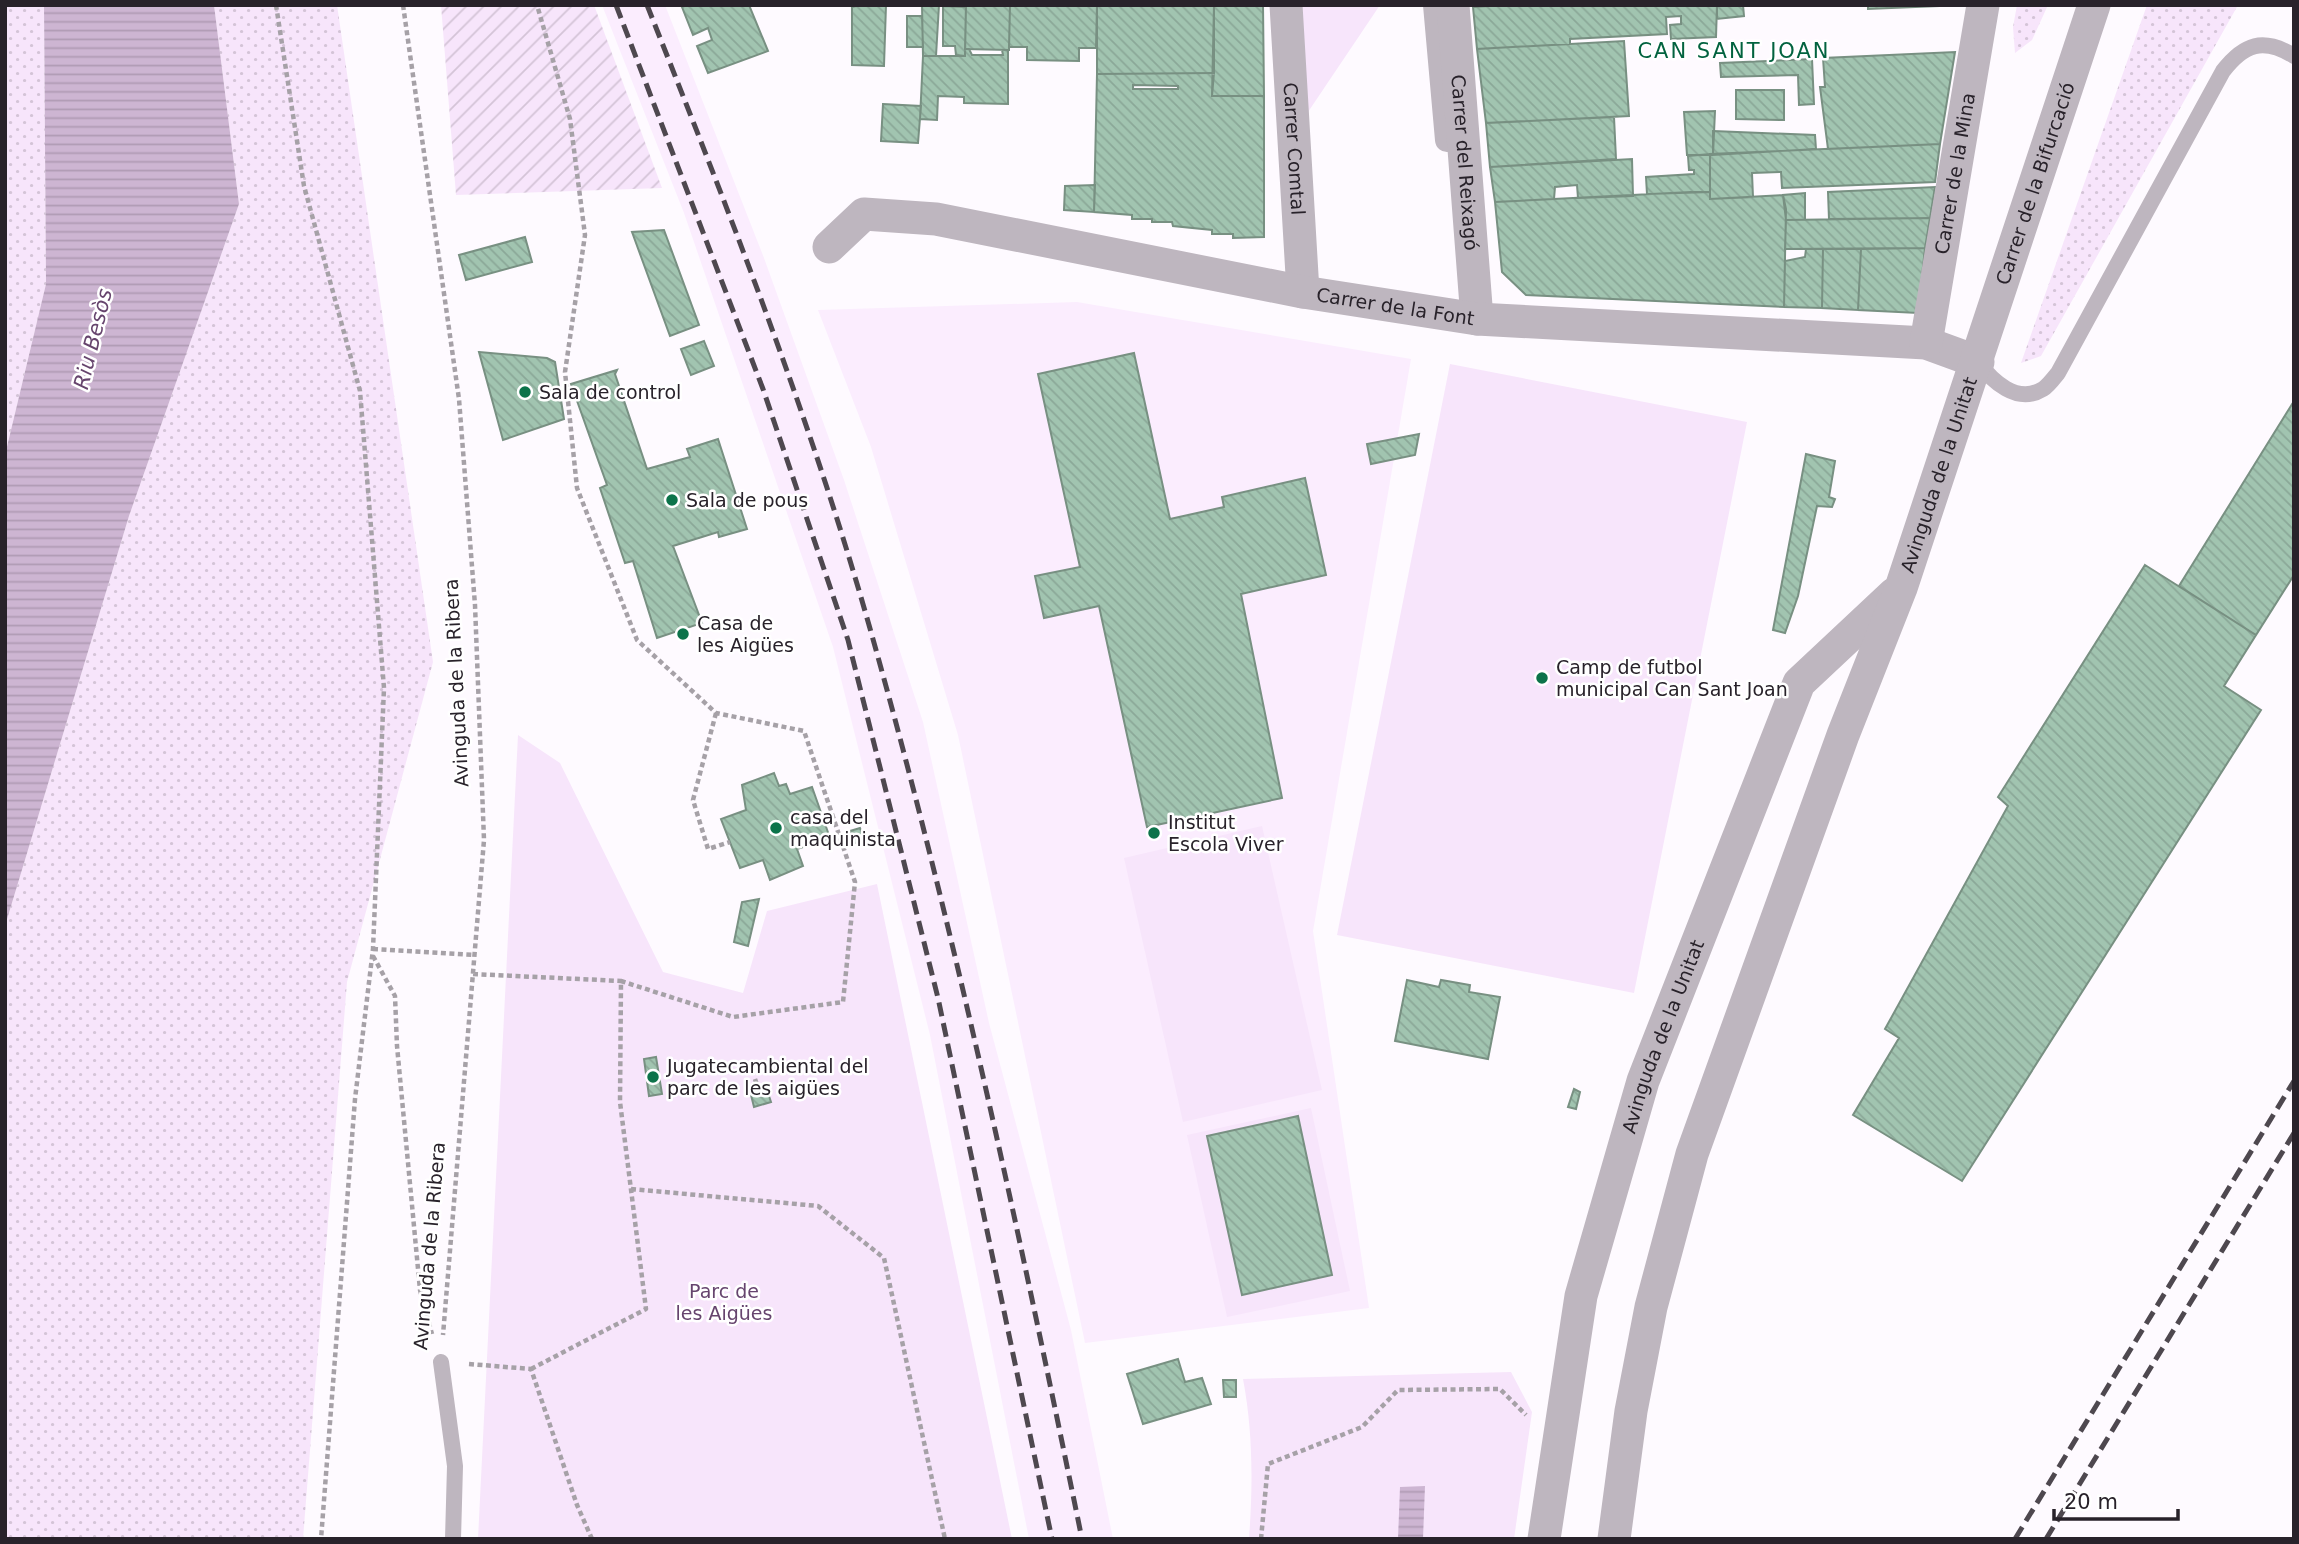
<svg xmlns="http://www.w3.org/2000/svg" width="2299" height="1544" viewBox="0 0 2299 1544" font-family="'DejaVu Sans',sans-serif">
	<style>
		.built { fill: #fbedfe }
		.grass { fill: url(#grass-dots) }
		.park { fill: #f7e5fb }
		.garden { fill: url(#garden-furrows) }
		.water { fill: url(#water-rules) }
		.building { fill: url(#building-back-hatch); stroke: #789082; stroke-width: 2; fill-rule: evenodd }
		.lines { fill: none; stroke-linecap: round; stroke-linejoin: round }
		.path { stroke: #a6a1a7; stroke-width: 4.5; stroke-dasharray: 5 3.5; stroke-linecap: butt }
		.service { stroke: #beb6bf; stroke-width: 16 }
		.pedestrian { stroke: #beb6bf; stroke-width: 24 }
		.minor { stroke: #beb6bf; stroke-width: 33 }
		.rail { stroke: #4e484f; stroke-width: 5; stroke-dasharray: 14 7; stroke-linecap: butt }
		.poi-dot { fill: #0c734a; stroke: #fff; stroke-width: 2.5 }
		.labels { text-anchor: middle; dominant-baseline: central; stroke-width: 5; stroke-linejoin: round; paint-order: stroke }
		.street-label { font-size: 19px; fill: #28222a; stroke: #fff }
		.poi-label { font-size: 19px; fill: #28222a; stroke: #fff; text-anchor: start }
		.park-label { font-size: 19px; fill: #66446e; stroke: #fff }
		.neighbourhood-label { font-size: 21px; letter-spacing: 2px; fill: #02633f; stroke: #fff }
		.water-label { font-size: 21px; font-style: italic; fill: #66446d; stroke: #fff }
	</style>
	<defs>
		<pattern id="grass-dots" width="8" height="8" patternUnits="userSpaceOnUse" patternTransform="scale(1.75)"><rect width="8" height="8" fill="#f7e5fb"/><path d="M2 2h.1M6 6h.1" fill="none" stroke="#d4c4d7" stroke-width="1.8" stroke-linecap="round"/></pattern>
		<pattern id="garden-furrows" width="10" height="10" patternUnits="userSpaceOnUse" patternTransform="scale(1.75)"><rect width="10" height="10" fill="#f7e5fb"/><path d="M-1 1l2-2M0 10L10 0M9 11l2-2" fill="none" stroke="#d4c4d7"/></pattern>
		<pattern id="water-rules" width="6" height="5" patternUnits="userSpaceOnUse" patternTransform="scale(1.75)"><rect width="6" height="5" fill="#cdb5d2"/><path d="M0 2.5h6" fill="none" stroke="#b09bb4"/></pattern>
		<pattern id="building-back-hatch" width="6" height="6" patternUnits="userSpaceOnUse" patternTransform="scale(1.75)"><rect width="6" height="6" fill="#a1c4b0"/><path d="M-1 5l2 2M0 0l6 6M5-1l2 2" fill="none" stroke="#8ba898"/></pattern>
	</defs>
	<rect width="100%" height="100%" fill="#fefaff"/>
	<path class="built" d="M 602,5 L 665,5 L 764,258 L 844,480 L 923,722 L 989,1023 L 1071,1330 L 1113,1539 L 1029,1539 L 930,1035 L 833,647 L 684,213 Z
		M 1077,302 L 1411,359 L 1313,931 L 1369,1308 L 1085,1343 L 958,735 L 871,447 L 818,310 Z"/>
	<path class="grass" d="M 5,5 L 44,5 L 46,284 L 5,455 Z
		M 214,5 L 337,5 L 433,662 L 347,982 L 303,1539 L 5,1539 L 5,926 L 129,516 L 239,204 Z
		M 2017,5 L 2048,5 L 2032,40 L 2015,53 L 2013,27 Z
		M 2147,5 L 2238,5 L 2041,356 L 2021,363 Z"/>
	<path class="park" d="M 1299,5 L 1380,5 L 1306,115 Z
		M 1450,364 L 1747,422 L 1634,993 L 1337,935 Z
		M 518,735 L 560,763 L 663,972 L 743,993 L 767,911 L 877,884 L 1012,1539 L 478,1539 Z
		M 1262,826 L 1322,1090 L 1183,1122 L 1124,858 Z
		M 1311,1108 L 1350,1291 L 1227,1317 L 1187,1135 Z
		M 1511,1372 L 1532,1412 L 1514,1539 L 1249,1539 C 1253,1485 1253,1431 1243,1379 Z"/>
	<path class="garden" d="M 441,5 L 594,5 L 662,188 L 456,195 Z"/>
	<path class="water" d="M 44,5 L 214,5 L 239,204 L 129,516 L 5,926 L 5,455 L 46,284 Z
		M 1425,1486 L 1423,1539 L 1398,1539 L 1400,1487 Z"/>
	<path class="building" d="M 687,5 L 749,5 L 768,51 L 708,73 L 697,46 L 712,40 L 708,28 L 693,35 L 682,7 Z
		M 861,5 L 886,5 L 884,66 L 852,65 L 852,7 Z
		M 939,5 L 936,56 L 923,56 L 922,5 Z
		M 966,5 L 1010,5 L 1009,50 L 965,49 Z
		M 1010,5 L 1097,5 L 1096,48 L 1079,48 L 1079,61 L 1027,60 L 1027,47 L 1009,47 Z
		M 1097,5 L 1214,5 L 1214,73 L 1097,74 Z
		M 1214,5 L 1263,5 L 1264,96 L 1212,96 Z
		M 1506,5 L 1717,5 L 1716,37 L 1671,39 L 1670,25 L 1681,24 L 1681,16 L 1666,17 L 1667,34 L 1570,39 L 1570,44 L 1477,49 L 1473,7 Z
		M 1717,5 L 1743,5 L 1744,16 L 1717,19 Z
		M 1868,5 L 1964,5 L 1868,9 Z
		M 943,6 L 966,7 L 965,56 L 956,55 L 955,46 L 943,46 Z
		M 907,16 L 922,16 L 923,47 L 907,47 Z
		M 1624,41 L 1629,116 L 1486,123 L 1477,49 Z
		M 965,49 L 969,49 L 972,55 L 1003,55 L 1002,50 L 1008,50 L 1008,104 L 964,103 L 964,97 L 938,96 L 937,120 L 920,119 L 923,56 L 965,56 Z
		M 1955,52 L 1940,144 L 1828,149 L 1820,87 L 1825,87 L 1823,58 Z
		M 1812,59 L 1814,104 L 1799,105 L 1798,75 L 1721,77 L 1720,63 Z
		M 1214,73 L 1212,96 L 1264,96 L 1264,237 L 1233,238 L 1233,234 L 1212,234 L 1212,230 L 1173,226 L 1172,222 L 1152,222 L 1152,219 L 1132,219 L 1132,215 L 1094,212 L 1097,74 ZM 1133,85 L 1178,86 L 1178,89 L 1133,89 Z
		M 1736,90 L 1784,90 L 1784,120 L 1736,119 Z
		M 883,104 L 921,106 L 918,143 L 881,141 Z
		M 1715,111 L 1713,155 L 1687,155 L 1684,112 Z
		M 1614,117 L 1616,159 L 1490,167 L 1486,123 Z
		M 1713,131 L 1815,135 L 1816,149 L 1713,155 Z
		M 1940,144 L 1935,182 L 1782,188 L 1781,172 L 1752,173 L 1753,197 L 1710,199 L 1710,154 Z
		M 1710,154 L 1710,192 L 1647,194 L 1646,177 L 1694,174 L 1694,170 L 1689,170 L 1688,156 Z
		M 1632,159 L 1633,196 L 1578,198 L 1577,185 L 1555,187 L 1554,199 L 1495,202 L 1490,167 Z
		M 1095,185 L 1094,212 L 1064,210 L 1065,186 Z
		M 1935,187 L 1930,218 L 1829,219 L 1828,192 Z
		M 1691,192 L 1710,192 L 1710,199 L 1783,195 L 1786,209 L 1784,307 L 1526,295 L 1502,272 L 1495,202 Z
		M 1805,193 L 1805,220 L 1786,220 L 1783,195 Z
		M 1930,218 L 1925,248 L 1785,249 L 1786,220 Z
		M 664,230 L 699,325 L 670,336 L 632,232 Z
		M 525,237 L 532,262 L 466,280 L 459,255 Z
		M 1925,248 L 1918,313 L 1858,310 L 1861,249 Z
		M 1806,249 L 1823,249 L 1822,308 L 1784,307 L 1785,261 L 1805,257 Z
		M 1823,249 L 1861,249 L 1858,310 L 1822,308 Z
		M 704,341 L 714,366 L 691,375 L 681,349 Z
		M 479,352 L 547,358 L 555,362 L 564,419 L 503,440 Z
		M 1134,353 L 1170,519 L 1224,507 L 1222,497 L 1305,478 L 1326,575 L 1241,594 L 1282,798 L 1147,827 L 1099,606 L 1044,618 L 1035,576 L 1080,567 L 1038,374 Z
		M 617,370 L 615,374 L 647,469 L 690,457 L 687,449 L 718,439 L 747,529 L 719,537 L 718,532 L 673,546 L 702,623 L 657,638 L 633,561 L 625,563 L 600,488 L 607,485 L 571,384 Z
		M 2294,401 L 2294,575 L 2256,635 L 2179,586 Z
		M 1419,434 L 1415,455 L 1371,464 L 1367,444 Z
		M 1806,454 L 1835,461 L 1829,497 L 1835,499 L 1832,507 L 1817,506 L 1798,596 L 1785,633 L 1773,630 Z
		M 2145,565 L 2256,635 L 2224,686 L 2261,710 L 1962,1181 L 1853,1115 L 1899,1038 L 1885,1029 L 2008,806 L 1998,797 Z
		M 774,773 L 779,786 L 786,784 L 790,794 L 812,787 L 830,838 L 797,849 L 803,866 L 770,880 L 763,860 L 740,868 L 721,819 L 746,810 L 742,785 Z
		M 860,828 L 864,840 L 853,844 L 850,831 Z
		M 759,899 L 748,946 L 734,942 L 742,902 Z
		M 1407,980 L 1439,987 L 1441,980 L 1470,985 L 1469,992 L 1500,997 L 1488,1059 L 1395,1041 Z
		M 656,1057 L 662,1094 L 649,1096 L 644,1059 Z
		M 1574,1089 L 1580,1092 L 1576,1109 L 1568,1107 Z
		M 767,1090 L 771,1102 L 754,1107 L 751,1095 Z
		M 1298,1116 L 1332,1275 L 1242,1295 L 1207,1136 Z
		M 1178,1359 L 1185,1382 L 1202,1378 L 1211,1404 L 1143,1424 L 1127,1374 Z
		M 1223,1380 L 1236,1380 L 1236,1397 L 1224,1397 Z"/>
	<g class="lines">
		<path class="path" d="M 276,5 L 304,186 L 360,391 L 384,688 L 373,949 L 355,1099 L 321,1539
			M 403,5 L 459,399 L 475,605 L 484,840 L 443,1335
			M 716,713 L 693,800 L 708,849 L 730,842
			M 373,949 L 474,955
			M 373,956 L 395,996 L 397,1046 L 420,1290 L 432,1334
			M 473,974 L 621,981
			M 755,1079 L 761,1097
			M 631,1189 L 818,1206 L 884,1258 L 945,1539
			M 469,1364 L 531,1369 L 577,1505 L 592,1539
			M 531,1369 L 646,1309 L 620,1102 L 621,981 L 733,1017 L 843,1002 L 855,882 L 804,731 L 716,713 L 637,640 L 577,488 L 565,372 L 585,235 L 570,119 L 537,5
			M 1261,1539 L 1268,1464 L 1362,1427 L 1398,1390 L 1500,1389 L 1526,1415"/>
		<path class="service" d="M 1978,362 C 1992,381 2017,405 2043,389 C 2048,386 2054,378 2058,373 L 2223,71 C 2244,44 2263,37 2294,56
			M 441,1362 L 455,1466 L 453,1539"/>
		<path class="pedestrian" d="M 1435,5 L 1447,140"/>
		<g class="minor">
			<path id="s1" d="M 1286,5 L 1303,292"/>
			<path id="s2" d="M 1453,5 L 1477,319"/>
			<path id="s3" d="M 829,247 L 864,214 L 936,219 L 1303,292 L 1477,319 L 1926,343 L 1978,362"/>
			<path id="s4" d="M 1926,343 L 1983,5"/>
			<path id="s5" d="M 1544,1539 L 1581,1296 L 1643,1081 L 1799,683 L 1894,594"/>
			<path id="s6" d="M 1614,1539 L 1631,1411 L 1651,1307 L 1692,1154 L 1843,735 L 1901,588 L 2094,5"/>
		</g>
		<path class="rail" d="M 616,5 L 763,389 L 848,640 L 938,998 L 1052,1539
			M 647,5 C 728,209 809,414 869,625 C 954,926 1019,1232 1082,1539
			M 2015,1539 L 2294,1081
			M 2046,1539 L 2294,1133"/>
	</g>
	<g class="poi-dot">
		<circle cx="525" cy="392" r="7"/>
		<circle cx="672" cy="500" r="7"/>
		<circle cx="683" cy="634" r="7"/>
		<circle cx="1542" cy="678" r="7"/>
		<circle cx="776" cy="828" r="7"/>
		<circle cx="1154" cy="833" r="7"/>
		<circle cx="653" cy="1077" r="7"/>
	</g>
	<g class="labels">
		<g class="street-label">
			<text stroke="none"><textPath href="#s1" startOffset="144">Carrer Comtal</textPath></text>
			<text stroke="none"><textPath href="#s2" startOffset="158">Carrer del Reixagó</textPath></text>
			<text stroke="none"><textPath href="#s4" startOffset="172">Carrer de la Mina</textPath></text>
			<text stroke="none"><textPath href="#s6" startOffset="1423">Carrer de la Bifurcació</textPath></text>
			<text stroke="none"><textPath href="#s3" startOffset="588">Carrer de la Font</textPath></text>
			<text stroke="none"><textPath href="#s6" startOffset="1116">Avinguda de la Unitat</textPath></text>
			<text transform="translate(456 683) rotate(-93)">Avinguda de la Ribera</text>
			<text stroke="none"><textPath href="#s5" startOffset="518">Avinguda de la Unitat</textPath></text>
			<text transform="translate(429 1246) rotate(-85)">Avinguda de la Ribera</text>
		</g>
		<g class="poi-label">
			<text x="539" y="392">Sala de control</text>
			<text x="686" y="500">Sala de pous</text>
			<text x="697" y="623">Casa de<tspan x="697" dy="22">les Aigües</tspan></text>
			<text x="1556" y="667">Camp de futbol<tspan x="1556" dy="22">municipal Can Sant Joan</tspan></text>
			<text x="790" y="817">casa del<tspan x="790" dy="22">maquinista</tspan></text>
			<text x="1168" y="822">Institut<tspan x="1168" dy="22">Escola Viver</tspan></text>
			<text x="667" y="1066">Jugatecambiental del<tspan x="667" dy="22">parc de les aigües</tspan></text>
		</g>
		<g class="park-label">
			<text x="724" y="1291">Parc de<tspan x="724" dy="22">les Aigües</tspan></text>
		</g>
		<g class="neighbourhood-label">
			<text x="1734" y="51">CAN SANT JOAN</text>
		</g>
		<g class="water-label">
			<text transform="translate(93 339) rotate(-76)">Riu Besòs</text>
		</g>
	</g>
	<rect width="2299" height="1544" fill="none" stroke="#28222a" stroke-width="14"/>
	<path d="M2054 1509v10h124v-10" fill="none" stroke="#28222a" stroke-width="3.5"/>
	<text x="2064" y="1509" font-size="21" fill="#28222a" stroke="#ffffff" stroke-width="5" paint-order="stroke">20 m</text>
</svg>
